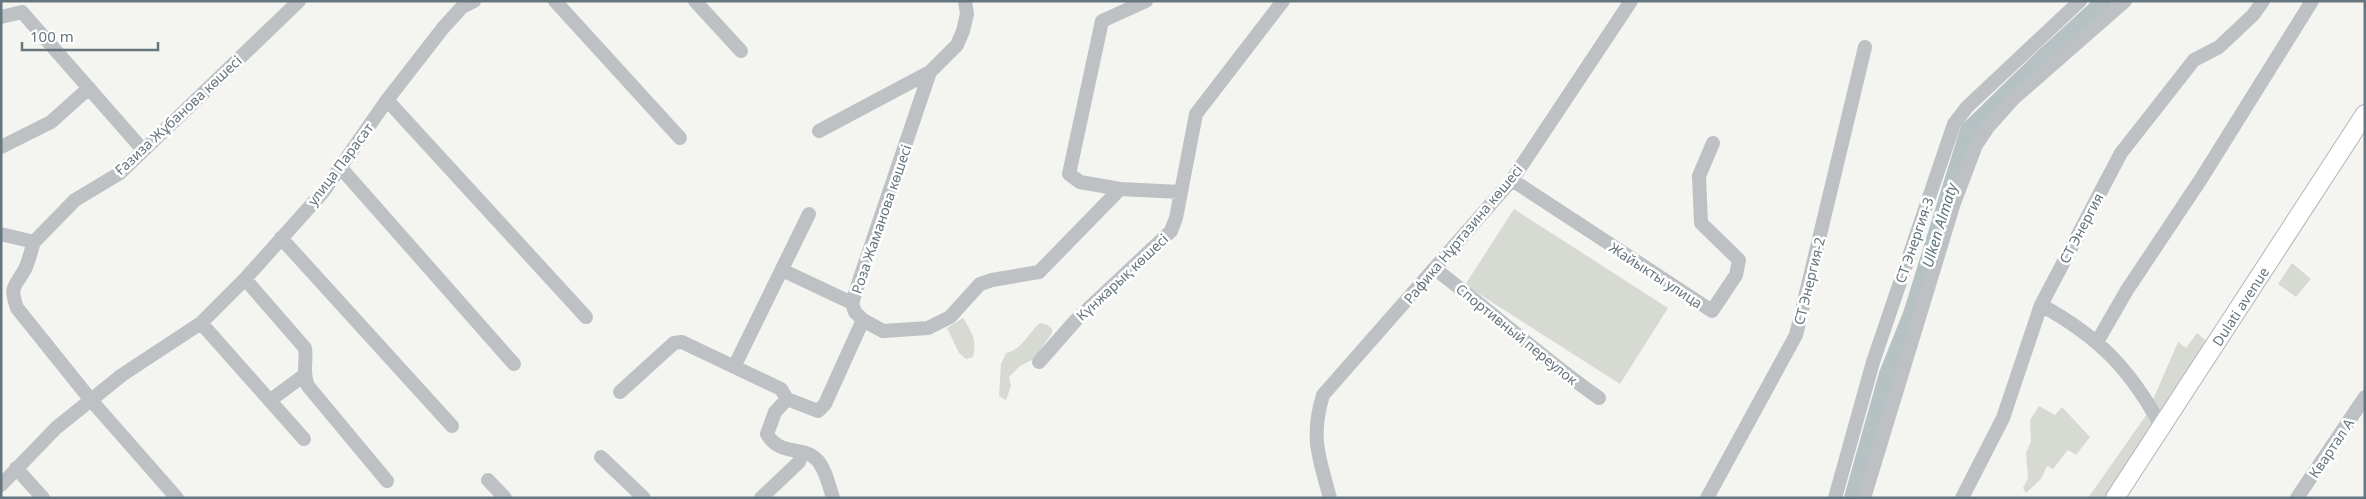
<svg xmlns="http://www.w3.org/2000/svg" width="2366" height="499" viewBox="0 0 2366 499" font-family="'Noto Sans',sans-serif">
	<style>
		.green { fill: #d6dad2 }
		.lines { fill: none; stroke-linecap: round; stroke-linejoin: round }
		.river { stroke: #b5c1c3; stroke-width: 16 }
		.major-casing { stroke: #b1b5b8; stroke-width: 20 }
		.minor { stroke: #bdc1c4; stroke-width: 14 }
		.major { stroke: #fff; stroke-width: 18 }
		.labels { text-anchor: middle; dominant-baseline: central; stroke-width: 5; stroke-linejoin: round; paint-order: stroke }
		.street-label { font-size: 14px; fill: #66767e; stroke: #fff }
		.water-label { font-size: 15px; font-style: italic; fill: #62777b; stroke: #fff }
	</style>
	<rect width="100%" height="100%" fill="#f4f4f1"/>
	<path class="green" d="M 1514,209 L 1668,308 L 1620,384 L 1465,285 Z
		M 2292,263 L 2311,279 L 2296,297 L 2278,284 Z
		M 963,318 C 972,332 977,340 973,357 L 966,359 L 959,353 L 947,328 Z
		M 1040,323 L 1048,325 L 1052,329 L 1052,333 L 1034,359 L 1020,366 L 1009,377 L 1011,386 L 1006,400 L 999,396 L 1001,364 L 1006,353 C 1023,349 1027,334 1040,323 Z
		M 2197,333 L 2211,345 L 2162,418 L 2152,402 L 2178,342 L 2186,348 Z
		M 2039,406 L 2055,415 L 2062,407 L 2090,437 L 2076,455 L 2068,450 L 2053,469 L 2047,466 L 2041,479 L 2026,493 L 2023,488 L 2028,478 L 2026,453 L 2031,441 L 2030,420 Z
		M 2147,414 L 2154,426 L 2107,498 L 2088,498 Z"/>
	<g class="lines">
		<path class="river" d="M 1852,498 L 1887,374 L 1911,314 L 1968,130 L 2043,57 L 2104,1"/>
		<g class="major-casing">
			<g id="major">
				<path id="s1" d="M 2115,498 L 2365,114"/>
			</g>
		</g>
		<path class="minor" d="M 555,1 L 680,138
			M 695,1 L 741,51
			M 965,1 L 967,14 L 963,31 L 957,45 L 930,72 L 860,278 L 852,303 L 855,312 L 863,320 L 883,331 L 928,328 L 950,317 L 980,284 L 992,280 L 1039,272 L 1120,189
			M 1146,1 L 1102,21 L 1069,174 L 1080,182 L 1120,189 L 1181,192
			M 1,17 L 22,12 L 143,150
			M 387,100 L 586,317
			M 819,131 L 930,72
			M 1,147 L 51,122 L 89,88
			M 340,167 L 514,364
			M 1512,180 L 1712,311 L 1736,275 L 1739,260 L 1701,223 L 1699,176 L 1713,143
			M 1,234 L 34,242 L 75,200 L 120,173 L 299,1
			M 281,238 L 452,426
			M 34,242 C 31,250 29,261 25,269 C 15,287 9,286 17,308 L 90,399 L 177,498
			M 1435,269 C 1491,311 1542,358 1599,398
			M 782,270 L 852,303
			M 245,279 L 305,348 C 307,362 302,373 308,386 L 387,481
			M 2041,305 C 2099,337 2130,369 2161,426
			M 201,323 L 304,439
			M 2097,342 L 2127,290 L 2201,179 L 2312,1
			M 1039,362 L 1076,320 L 1171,231 L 1176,218 L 1196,114 L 1283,1
			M 734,367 L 809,214
			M 620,392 L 674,343 L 682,342 L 781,389 L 787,399
			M 276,396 L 303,376
			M 601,457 L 644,498
			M 16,468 L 43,498
			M 488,480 L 505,498
			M 1,485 L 56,428 L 122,375 L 201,323 L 245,279 L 323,192 L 387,100 L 443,28 L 462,7 L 474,1
			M 761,498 L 799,462 L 801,453
			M 833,498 C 829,486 825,466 815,458 C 801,446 780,456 767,434 L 775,412 L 787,399 L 818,411 L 825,404 L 863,320
			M 1330,498 C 1319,457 1310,438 1323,395 L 1512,180 L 1631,1
			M 1707,498 L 1796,335 L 1865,47
			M 1835,498 L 1873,362 L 1954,124 L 1967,107 L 2080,1
			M 1864,498 L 1954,203 L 1976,145 L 1988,127 L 2013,99 L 2125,1
			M 1962,498 L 2003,418 L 2041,305 L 2121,153 L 2194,60 L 2219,47 L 2253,15 L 2263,1
			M 2297,498 L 2365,397"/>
		<use href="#major" class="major"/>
	</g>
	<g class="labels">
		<g class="street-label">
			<text transform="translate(178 115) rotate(-43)">Ғазиза Жұбанова көшесі</text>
			<text transform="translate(340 164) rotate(-53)">улица Парасат</text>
			<text transform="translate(881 219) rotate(-71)">Роза Жаманова көшесі</text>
			<text transform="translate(2081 228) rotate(-62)">СТ Энергия</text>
			<text transform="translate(1463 234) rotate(-50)">Рафика Нұртазина көшесі</text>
			<text transform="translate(1914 240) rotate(-71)">СТ Энергия-3</text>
			<text transform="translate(1656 275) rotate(33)">Жайыкты улица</text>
			<text transform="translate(1122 277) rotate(-43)">Күнжарық көшесі</text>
			<text transform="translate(1809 281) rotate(-76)">СТ Энергия-2</text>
			<text stroke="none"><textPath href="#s1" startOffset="229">Dulati avenue</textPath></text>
			<text transform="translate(1517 334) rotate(39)">Спортивный переулок</text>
			<text transform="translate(2331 448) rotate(-56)">Квартал А</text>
		</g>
		<g class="water-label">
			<text transform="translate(1939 225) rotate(-73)">Ulken Almaty</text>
		</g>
	</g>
	<rect width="2366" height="499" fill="none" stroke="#66767e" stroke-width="5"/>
	<path d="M22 42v8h136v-8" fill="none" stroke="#66767e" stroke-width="2.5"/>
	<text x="30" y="42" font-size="15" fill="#66767e" stroke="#ffffff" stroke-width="4" paint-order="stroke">100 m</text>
</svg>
